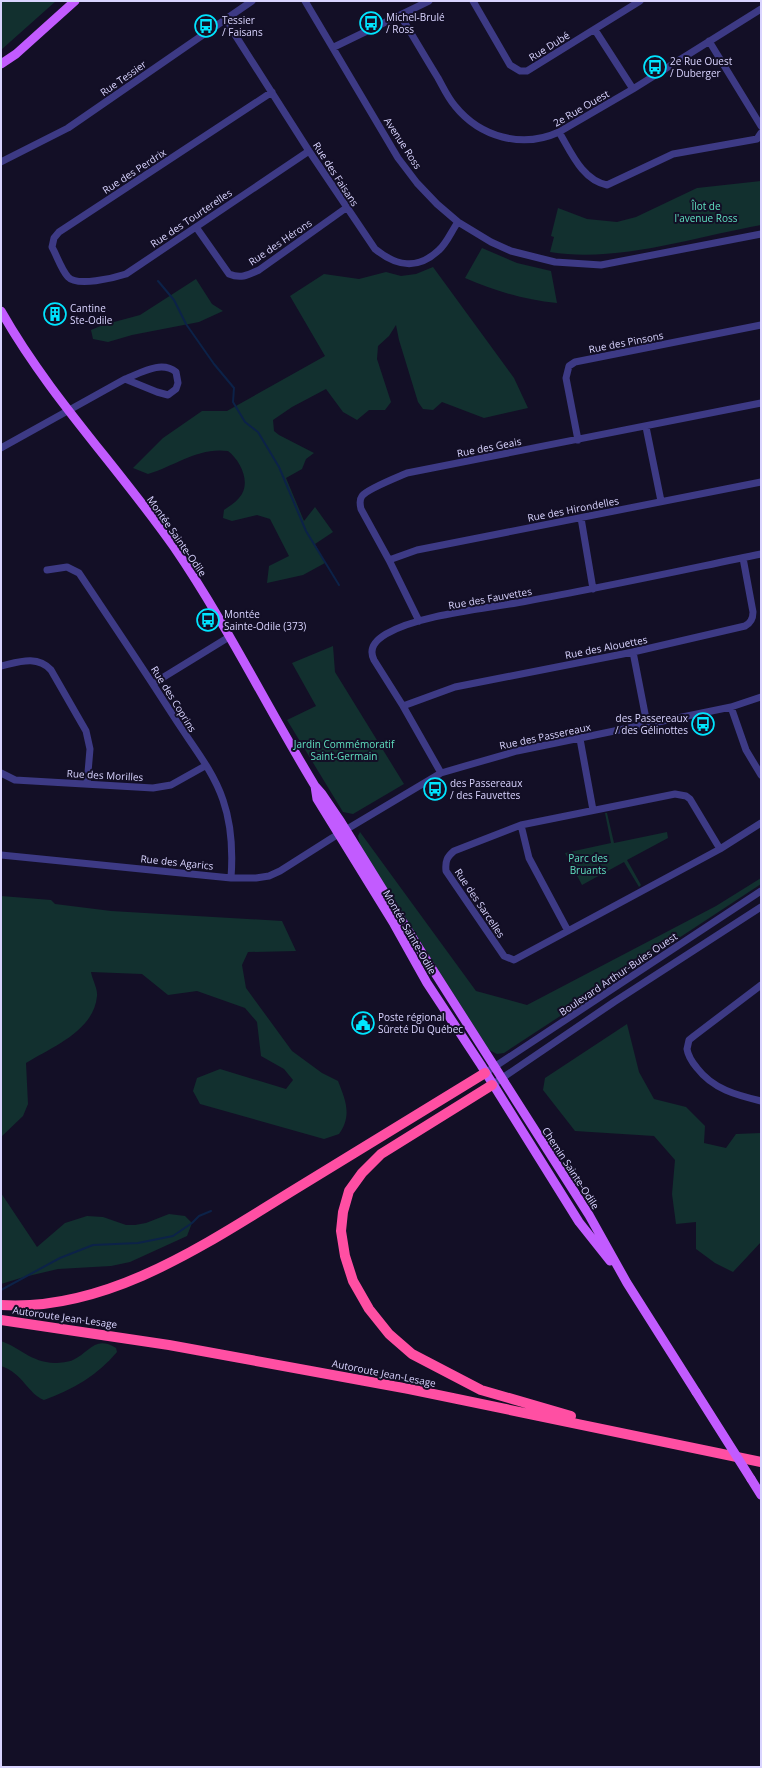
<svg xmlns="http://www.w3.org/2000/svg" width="762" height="1768" viewBox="0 0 762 1768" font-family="'Open Sans',sans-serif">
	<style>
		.green { fill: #12302f }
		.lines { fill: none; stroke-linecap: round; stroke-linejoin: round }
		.stream { stroke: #0c2248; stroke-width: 2 }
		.minor { stroke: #3d3a85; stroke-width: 7 }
		.major { stroke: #c25bff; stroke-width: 9 }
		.highway { stroke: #ff4fa3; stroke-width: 10 }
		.major-bridge { stroke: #c25bff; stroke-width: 9 }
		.labels { text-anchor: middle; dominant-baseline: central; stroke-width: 4; stroke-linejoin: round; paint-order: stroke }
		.poi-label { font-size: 10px; fill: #d9d4ff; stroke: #130f26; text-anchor: start }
		.street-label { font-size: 10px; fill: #d9d4ff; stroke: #130f26 }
		.park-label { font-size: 10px; fill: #5fe0c0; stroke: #130f26 }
	</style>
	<rect width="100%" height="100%" fill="#130f26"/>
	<path class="green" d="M 1,1 L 56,1 L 1,50 Z
		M 761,181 L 761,225 C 694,237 618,263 550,252 L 554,237 L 551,236 L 558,208 L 587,219 L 617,222 L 636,217 L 697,188 Z
		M 482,248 L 517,263 L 551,271 L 557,303 C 524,300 496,291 465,278 Z
		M 433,267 L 514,378 L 528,408 L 484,418 L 442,402 L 433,410 L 423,409 L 418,402 L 399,340 L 396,325 L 389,336 L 378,346 L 377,359 L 391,402 L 385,410 L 369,410 L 357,420 L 343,412 L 326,389 L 292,407 L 273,420 L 274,431 L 279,435 L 314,453 L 306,459 L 302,469 L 286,478 L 304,521 L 315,507 L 333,532 L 315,544 L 325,563 L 303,575 L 267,583 L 269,566 L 289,556 L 270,519 L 257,515 L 232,521 L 223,518 L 224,510 C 229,506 235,503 239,498 C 252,484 241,461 228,451 C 198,447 175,466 148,474 L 133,468 L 163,438 L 202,411 L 227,411 L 325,356 L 290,296 L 324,274 L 359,279 L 386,272 L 401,276 L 416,274 Z
		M 196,279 L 212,304 L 223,311 L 199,322 L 132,335 L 108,342 L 93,339 L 91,330 L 103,325 L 140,315 Z
		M 333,646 L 335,672 L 404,784 L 353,814 L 343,812 L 287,720 L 316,706 L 292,663 Z
		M 605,813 L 607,813 L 614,843 L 667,832 L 668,838 L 627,860 L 641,885 L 639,887 L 624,862 L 582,885 L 565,853 L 611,843 Z
		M 360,832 L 476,991 L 527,1005 L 716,906 L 761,878 L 761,884 L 504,1053 L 497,1054 L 489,1050 L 360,846 L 358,836 Z
		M 1,896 L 51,900 L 55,904 L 111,911 L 282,921 L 296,951 L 248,952 L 242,965 L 246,988 L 292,1051 L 322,1073 L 338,1081 C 346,1101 352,1116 339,1134 L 324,1139 L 200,1104 L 193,1091 L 197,1078 L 220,1069 L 286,1089 L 293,1080 L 284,1069 L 261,1056 L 257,1022 L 245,1008 L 197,991 L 168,995 L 142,974 L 91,972 C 92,979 98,989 97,996 C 94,1031 52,1047 26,1063 L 28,1104 L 23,1116 L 1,1137 Z
		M 627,1024 L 639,1072 L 654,1099 L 686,1107 L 705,1126 L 704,1143 L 726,1148 L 736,1134 L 761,1133 L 761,1242 L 733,1272 L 715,1263 L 696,1249 L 696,1222 L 676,1224 L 672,1194 L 675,1160 L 654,1136 L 575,1131 L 543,1090 L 545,1078 Z
		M 1,1193 L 37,1247 L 65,1223 L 87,1216 L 103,1217 L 126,1225 L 135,1225 L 146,1223 L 169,1214 L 185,1216 L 192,1223 L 187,1236 L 130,1262 L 111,1266 L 58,1269 L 24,1277 L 1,1284 Z
		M 1,1341 C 21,1348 30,1362 55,1363 C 60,1363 69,1362 73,1360 C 90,1352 95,1335 116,1348 L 117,1352 C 98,1375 72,1390 44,1400 C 28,1394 23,1373 1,1366 Z"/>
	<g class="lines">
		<path class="stream" d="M 158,281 L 174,300 L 186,324 L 214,364 L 234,388 L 233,402 L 245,422 L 258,432 L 279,467 L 306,531 L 339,585
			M 1,1290 L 60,1258 L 93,1245 L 138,1243 L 173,1236 L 192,1223 L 199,1216 L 211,1211"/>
		<path class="minor" d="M 305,1 L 398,158 L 417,183 L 437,204 L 458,222 L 491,242 L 511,251 L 555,262 L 601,265 L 761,234
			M 473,1 L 510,65 L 520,71 L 527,71 L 640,1
			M 400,15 C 413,36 425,57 438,78 C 443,87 448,98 455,106 C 480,137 522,149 559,132 L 633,89 L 761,9
			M 225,19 L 309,151 L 375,249 C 396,266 417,271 439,250 C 447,243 452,230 458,222
			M 595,30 L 633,89
			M 709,41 L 761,126
			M 334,47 L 429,1
			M 272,92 L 59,232 L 54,238 L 52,247 C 57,256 61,269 68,277 C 77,287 114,278 126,274 L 309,151
			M 559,132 C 571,152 582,180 607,185 L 673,154 L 757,139 L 761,133
			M 1,162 L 68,128 L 252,1
			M 196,227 L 229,274 C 241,279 248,275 259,270 L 346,208
			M 646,427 L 661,501
			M 578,440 L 566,378 L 569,366 L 575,362 L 761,325
			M 1,448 L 125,379 L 157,392 L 168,395 L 176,389 L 178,383 L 176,372 C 161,360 141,373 125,379
			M 581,518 L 593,589
			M 389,560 L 417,550 L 761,482
			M 47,570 L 67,567 L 79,573 C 111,621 143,668 174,717 C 191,744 213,770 223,800 C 232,826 233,851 231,878
			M 419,621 L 389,560 L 361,509 C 360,505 359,500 362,496 C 367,489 398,477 407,473 L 761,403
			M 633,652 L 647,724
			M 1,666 C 19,662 37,655 51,670 L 86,731 L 90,749 L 87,784
			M 154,683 L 229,637
			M 403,706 L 455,687 L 633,652 L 745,626 C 751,623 753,618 753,612 L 743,558
			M 731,707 L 746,750 L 761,775
			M 580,739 L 593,810
			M 1,773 L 15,780 L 153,788 L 171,785 L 205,766
			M 441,773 L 403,706 L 374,660 C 368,648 376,640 386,634 C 421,614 486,609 527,601 C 605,587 683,570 761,554
			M 521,825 L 529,858 L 568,931
			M 720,849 L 690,799 L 686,796 L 675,794 L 521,825 L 454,851 C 447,857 445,861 446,871 L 504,956 L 514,960 L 720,849 L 761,823
			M 1,855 L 231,878 L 256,878 L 269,876 L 280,871 L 332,838 L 441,773 L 517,751 L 731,707 L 761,697
			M 761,985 L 694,1036 L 689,1040 L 687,1049 C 688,1056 692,1062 697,1068 C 713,1089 736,1095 761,1101
			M 485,1073 L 761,891
			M 492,1085 L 614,1002 L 761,907"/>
		<path class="major" d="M 1,64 L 16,54 L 75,1
			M 1,311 C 49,396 118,467 174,547 C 226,623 267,707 315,786 L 322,794 L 341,822 L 419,948 L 589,1215 L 627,1283 L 696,1392
			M 315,786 L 317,799 L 394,924 L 427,983 L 481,1065 L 579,1222 L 610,1261
			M 751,1479 L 761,1495"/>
		<path class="highway" d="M 492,1085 L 381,1154 L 362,1173 L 349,1191 L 343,1212 L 341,1231 L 345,1256 L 353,1281 L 369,1309 L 389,1334 L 412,1354 L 481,1390 L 571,1416
			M 1,1305 C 111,1312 213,1239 302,1185 C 363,1148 424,1111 485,1073
			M 1,1320 L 169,1345 L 409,1389 L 761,1462"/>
		<path class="major-bridge" d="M 696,1392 L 751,1479"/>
	</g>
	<defs>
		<g id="bus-ring" transform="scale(1.15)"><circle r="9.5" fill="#130f26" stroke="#00e5ff" stroke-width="1.5"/><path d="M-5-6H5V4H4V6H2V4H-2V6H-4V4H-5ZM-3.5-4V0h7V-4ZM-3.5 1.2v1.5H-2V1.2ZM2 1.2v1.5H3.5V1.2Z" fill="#00e5ff"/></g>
		<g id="building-ring" transform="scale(1.15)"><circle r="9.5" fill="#130f26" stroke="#00e5ff" stroke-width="1.5"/><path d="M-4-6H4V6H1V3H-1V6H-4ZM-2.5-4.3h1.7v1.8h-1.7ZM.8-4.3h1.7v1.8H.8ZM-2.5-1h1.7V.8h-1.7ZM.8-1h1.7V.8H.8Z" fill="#00e5ff"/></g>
		<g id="civic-ring" transform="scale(1.15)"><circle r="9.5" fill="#130f26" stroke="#00e5ff" stroke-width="1.5"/><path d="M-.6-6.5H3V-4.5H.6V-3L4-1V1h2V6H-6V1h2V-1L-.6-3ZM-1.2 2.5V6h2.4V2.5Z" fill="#00e5ff"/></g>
	</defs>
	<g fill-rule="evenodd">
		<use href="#bus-ring" x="371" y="23"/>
		<use href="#bus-ring" x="206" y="26"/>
		<use href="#bus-ring" x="655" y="67"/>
		<use href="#building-ring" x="55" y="314"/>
		<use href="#bus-ring" x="208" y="620"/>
		<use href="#bus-ring" x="703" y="724"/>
		<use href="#bus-ring" x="435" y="789"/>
		<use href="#civic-ring" x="363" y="1023"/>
	</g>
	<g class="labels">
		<g class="poi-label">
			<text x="386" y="17">Michel-Brulé<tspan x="386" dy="12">/ Ross</tspan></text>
			<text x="222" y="20">Tessier<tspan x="222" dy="12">/ Faisans</tspan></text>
			<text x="670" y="61">2e Rue Ouest<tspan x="670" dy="12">/ Duberger</tspan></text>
			<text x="70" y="308">Cantine<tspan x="70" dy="12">Ste-Odile</tspan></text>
			<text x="224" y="614">Montée<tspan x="224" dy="12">Sainte-Odile (373)</tspan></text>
			<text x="688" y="718" text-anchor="end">des Passereaux<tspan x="688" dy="12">/ des Gélinottes</tspan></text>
			<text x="450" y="783">des Passereaux<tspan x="450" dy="12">/ des Fauvettes</tspan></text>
			<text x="378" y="1017">Poste régional<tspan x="378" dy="12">Sûreté Du Québec</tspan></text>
		</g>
		<g class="street-label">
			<text transform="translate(549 46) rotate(-32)">Rue Dubé</text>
			<text transform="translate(123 78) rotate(-35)">Rue Tessier</text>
			<text transform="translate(581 108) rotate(-30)">2e Rue Ouest</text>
			<text transform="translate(403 143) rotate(57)">Avenue Ross</text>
			<text transform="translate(134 171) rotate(-33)">Rue des Perdrix</text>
			<text transform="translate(336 174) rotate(57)">Rue des Faisans</text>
			<text transform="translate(191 218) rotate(-34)">Rue des Tourterelles</text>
			<text transform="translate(280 242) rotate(-34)">Rue des Hérons</text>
			<text transform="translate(626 342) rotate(-11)">Rue des Pinsons</text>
			<text transform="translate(489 447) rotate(-11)">Rue des Geais</text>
			<text transform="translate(573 509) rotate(-11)">Rue des Hirondelles</text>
			<text transform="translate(177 536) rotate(55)">Montée Sainte-Odile</text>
			<text transform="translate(490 598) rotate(-10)">Rue des Fauvettes</text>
			<text transform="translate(606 647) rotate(-11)">Rue des Alouettes</text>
			<text transform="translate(174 699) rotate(58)">Rue des Coprins</text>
			<text transform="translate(545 736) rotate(-12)">Rue des Passereaux</text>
			<text transform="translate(105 775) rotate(3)">Rue des Morilles</text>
			<text transform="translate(177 862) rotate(6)">Rue des Agarics</text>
			<text transform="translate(480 903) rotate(56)">Rue des Sarcelles</text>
			<text transform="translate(410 932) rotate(60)">Montée Sainte-Odile</text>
			<text transform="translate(618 974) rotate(-34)">Boulevard Arthur-Buies Ouest</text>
			<text transform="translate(571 1168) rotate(57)">Chemin Sainte-Odile</text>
			<text transform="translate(65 1317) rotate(8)">Autoroute Jean-Lesage</text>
			<text transform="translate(384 1373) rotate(11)">Autoroute Jean-Lesage</text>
		</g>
		<g class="park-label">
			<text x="706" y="206">Îlot de<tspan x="706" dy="12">l'avenue Ross</tspan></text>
			<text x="344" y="744">Jardin Commémoratif<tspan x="344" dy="12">Saint-Germain</tspan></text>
			<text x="588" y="858">Parc des<tspan x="588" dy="12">Bruants</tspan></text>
		</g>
	</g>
	<rect width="762" height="1768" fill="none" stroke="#d9d4ff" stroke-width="4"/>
</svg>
